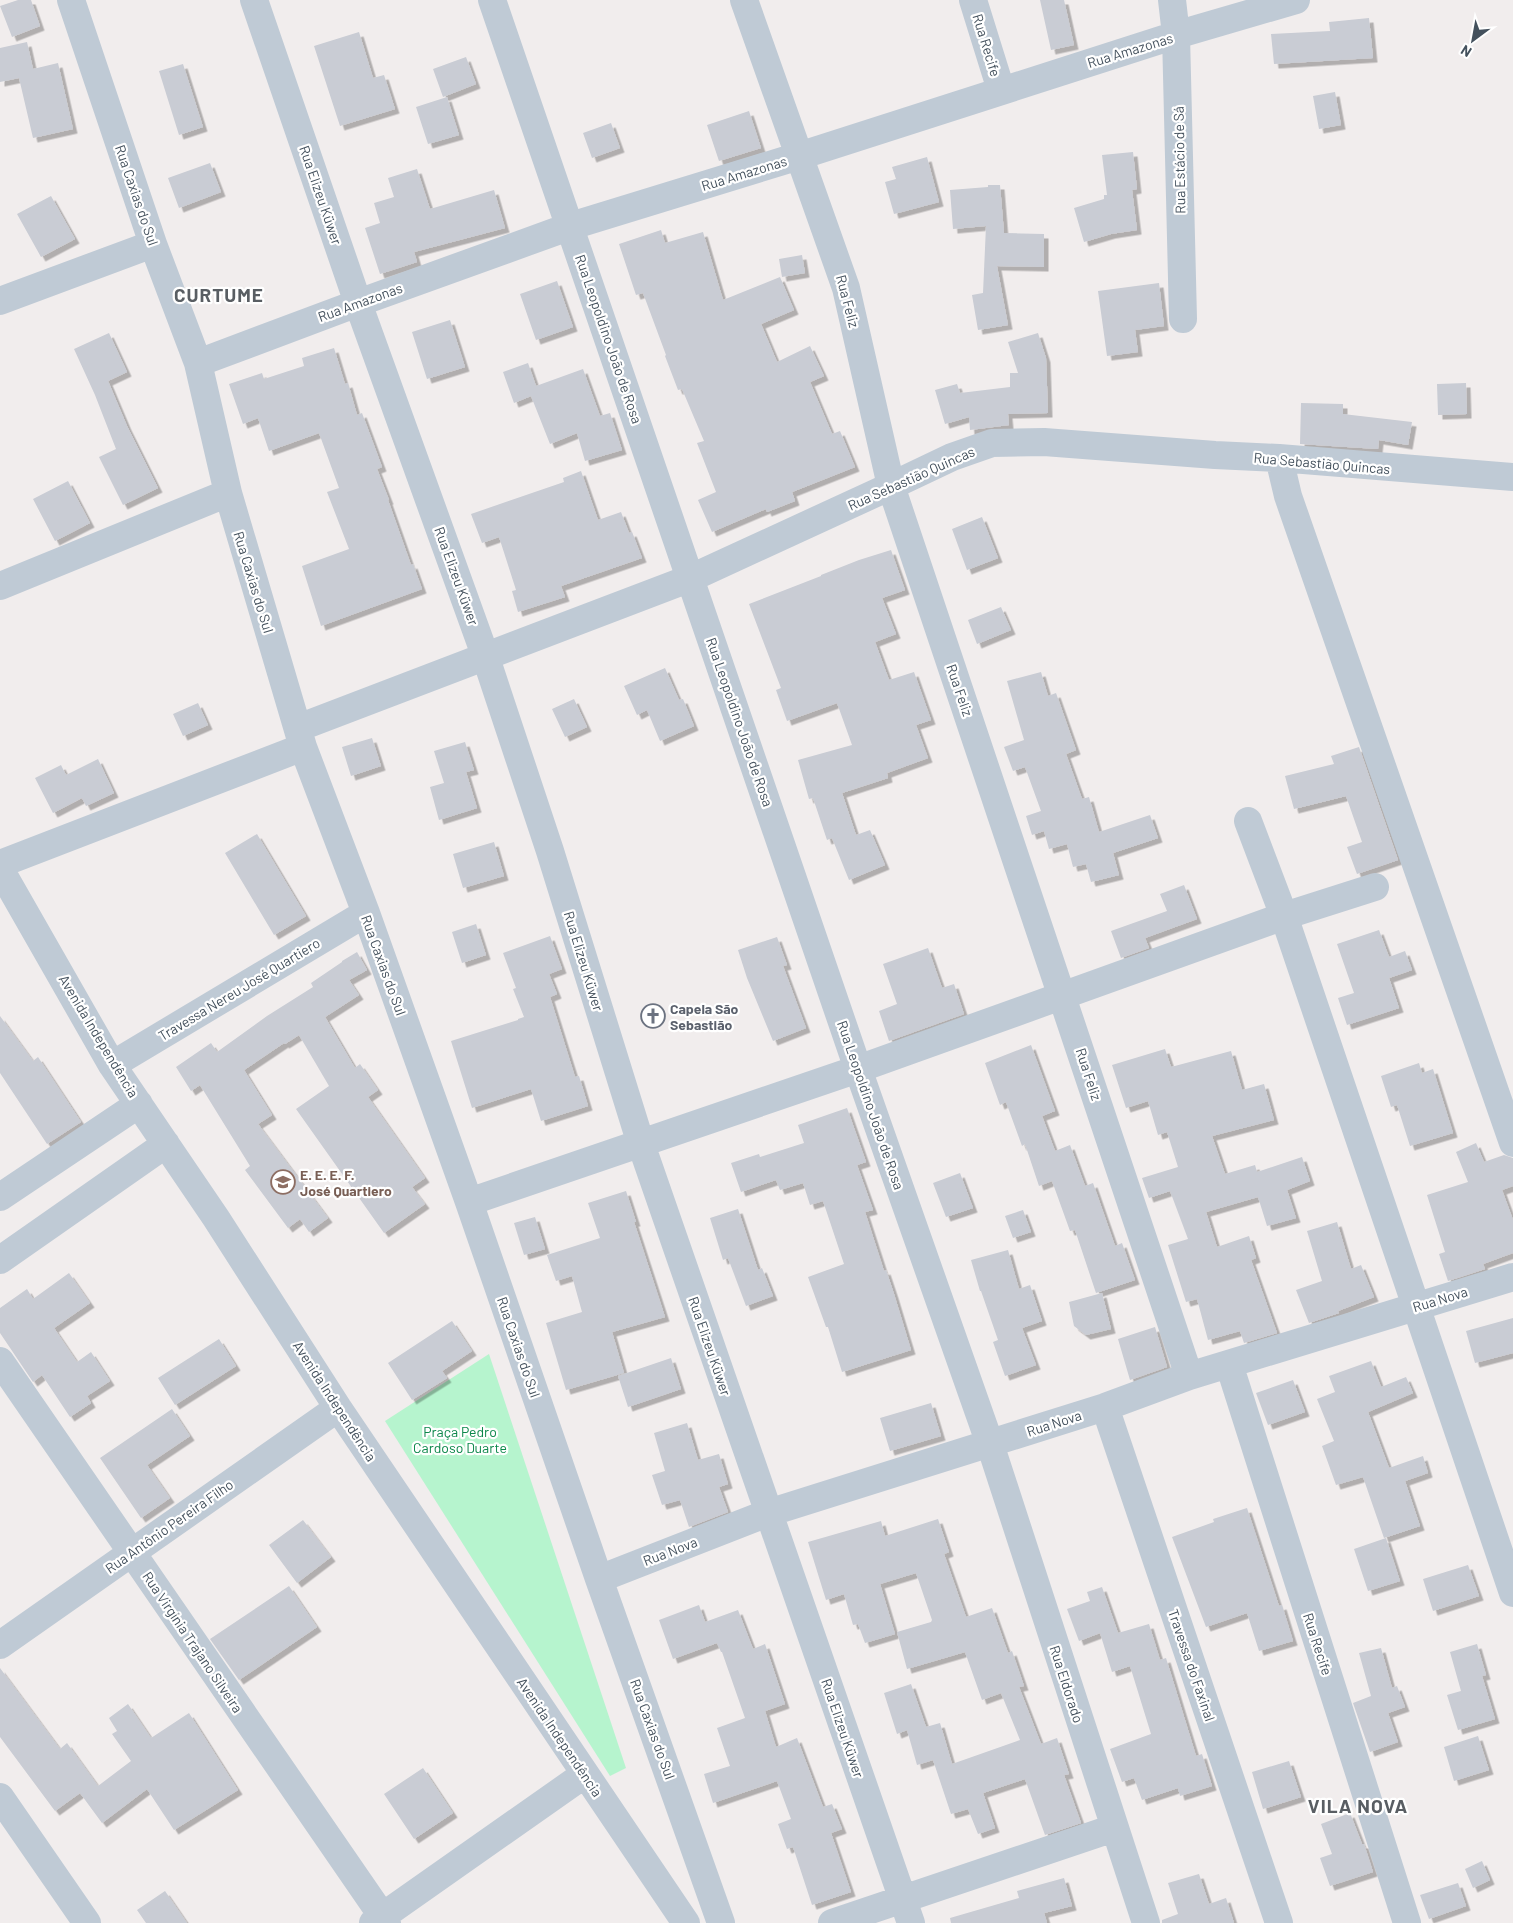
<svg xmlns="http://www.w3.org/2000/svg" width="1513" height="1923" viewBox="0 0 1513 1923" font-family="Barlow,sans-serif">
	<style>
		.green { fill: #b6f4ce }
		.building { fill: #c9ccd4; filter: url(#shadow) }
		.lines { fill: none; stroke-linecap: round; stroke-linejoin: round }
		.minor { stroke: #bfcad5; stroke-width: 28 }
		.labels { text-anchor: middle; dominant-baseline: central; stroke-width: 4.5; stroke-linejoin: round; paint-order: stroke }
		.street-label { font-size: 14px; fill: #44515d; stroke: #fff }
		.worship-label { font-size: 14px; font-weight: bold; fill: #5b616d; stroke: #fff; text-anchor: start }
		.education-label { font-size: 14px; font-weight: bold; fill: #785e54; stroke: #fff; text-anchor: start }
		.park-label { font-size: 14px; fill: #0c874a; stroke: #fff }
		.district-label { font-size: 19px; font-weight: bold; letter-spacing: 1px; fill: #595e63; stroke: #fff }
	</style>
	<defs>
		<filter id="shadow"><feDropShadow dx="4.5" dy="4.5" stdDeviation="0" flood-color="#0004"/></filter>
	</defs>
	<rect width="100%" height="100%" fill="#f1eded"/>
	<path class="green" d="M 489,1354 L 626,1768 L 610,1776 L 385,1421 Z"/>
	<path class="building" d="M 18,0 L 31,0 L 40,26 L 12,37 L 0,6 Z
		M 1040,0 L 1064,0 L 1074,45 L 1051,50 Z
		M 1369,18 L 1373,58 L 1274,64 L 1271,34 L 1330,31 L 1329,22 Z
		M 359,32 L 373,78 L 384,75 L 395,109 L 340,126 L 314,46 Z
		M 27,42 L 33,69 L 58,63 L 73,129 L 33,138 L 19,78 L 0,82 L 0,48 Z
		M 466,57 L 476,84 L 443,97 L 433,69 Z
		M 183,64 L 203,127 L 179,135 L 159,71 Z
		M 1335,92 L 1341,125 L 1319,129 L 1313,96 Z
		M 447,97 L 459,135 L 428,144 L 416,107 Z
		M 749,111 L 761,148 L 719,161 L 707,125 Z
		M 611,123 L 620,148 L 592,158 L 583,133 Z
		M 1133,152 L 1137,189 L 1132,190 L 1137,230 L 1111,234 L 1084,242 L 1074,208 L 1104,199 L 1104,195 L 1107,195 L 1102,155 Z
		M 927,157 L 939,202 L 894,214 L 885,182 L 896,179 L 892,167 Z
		M 210,163 L 221,192 L 179,208 L 168,178 Z
		M 417,169 L 430,209 L 494,190 L 505,228 L 414,252 L 417,262 L 380,274 L 365,228 L 380,223 L 374,203 L 394,197 L 388,178 Z
		M 988,185 L 1000,185 L 1004,233 L 1044,234 L 1044,267 L 997,266 L 1008,325 L 978,330 L 972,295 L 983,293 L 986,226 L 953,229 L 950,190 L 988,187 Z
		M 51,196 L 75,239 L 41,257 L 17,214 Z
		M 661,230 L 665,243 L 703,232 L 723,300 L 780,277 L 794,310 L 761,324 L 777,362 L 810,346 L 824,376 L 810,382 L 832,434 L 840,431 L 855,467 L 792,492 L 795,501 L 767,512 L 766,509 L 712,532 L 698,500 L 716,492 L 697,443 L 704,441 L 682,389 L 678,390 L 665,356 L 666,355 L 643,293 L 636,295 L 619,244 Z
		M 802,255 L 805,273 L 782,277 L 779,259 Z
		M 557,281 L 573,327 L 536,340 L 520,294 Z
		M 1159,283 L 1164,326 L 1135,330 L 1138,352 L 1107,356 L 1098,291 Z
		M 450,320 L 465,367 L 427,379 L 412,332 Z
		M 109,333 L 127,372 L 108,381 L 127,426 L 158,488 L 123,505 L 99,457 L 116,449 L 95,395 L 74,349 Z
		M 1038,333 L 1046,358 L 1048,413 L 1008,414 L 1009,425 L 970,430 L 969,417 L 945,424 L 935,390 L 957,384 L 960,393 L 1010,387 L 1010,373 L 1018,373 L 1008,342 Z
		M 334,348 L 345,384 L 348,383 L 357,415 L 362,413 L 382,467 L 377,469 L 389,500 L 388,500 L 411,565 L 413,564 L 422,589 L 321,626 L 302,566 L 349,549 L 327,492 L 339,488 L 319,433 L 269,451 L 258,418 L 243,424 L 229,384 L 262,373 L 264,379 L 304,366 L 302,358 Z
		M 528,363 L 536,386 L 583,369 L 600,416 L 610,413 L 622,450 L 585,461 L 577,433 L 550,444 L 531,396 L 514,403 L 503,372 Z
		M 1466,383 L 1467,414 L 1438,415 L 1437,384 Z
		M 1301,403 L 1343,404 L 1343,414 L 1412,422 L 1408,445 L 1379,440 L 1378,449 L 1300,444 Z
		M 581,471 L 598,520 L 621,512 L 629,533 L 632,532 L 642,558 L 561,586 L 565,597 L 518,612 L 512,591 L 516,590 L 499,537 L 482,543 L 471,514 L 564,482 L 563,478 Z
		M 68,481 L 90,523 L 55,541 L 33,499 Z
		M 982,517 L 998,558 L 967,570 L 952,529 Z
		M 891,550 L 905,590 L 882,598 L 896,634 L 875,642 L 889,680 L 914,672 L 931,720 L 916,725 L 928,758 L 887,773 L 888,778 L 842,793 L 856,835 L 870,830 L 885,865 L 849,880 L 832,838 L 827,840 L 813,798 L 809,799 L 798,760 L 852,745 L 837,703 L 787,721 L 776,690 L 781,688 L 749,604 L 821,576 L 821,575 L 859,560 Z
		M 1001,607 L 1011,630 L 977,644 L 968,620 Z
		M 665,668 L 679,700 L 683,699 L 694,726 L 660,741 L 647,710 L 637,715 L 624,686 Z
		M 1041,672 L 1048,696 L 1056,693 L 1076,750 L 1066,754 L 1082,799 L 1089,797 L 1099,832 L 1150,815 L 1158,838 L 1113,853 L 1119,875 L 1091,882 L 1086,864 L 1073,867 L 1067,844 L 1049,849 L 1044,831 L 1032,835 L 1026,816 L 1041,811 L 1025,767 L 1013,771 L 1004,747 L 1024,740 L 1007,681 Z
		M 574,699 L 587,727 L 565,737 L 552,709 Z
		M 198,703 L 208,725 L 183,736 L 173,714 Z
		M 372,738 L 381,766 L 351,776 L 342,747 Z
		M 465,742 L 474,770 L 466,772 L 477,808 L 439,820 L 430,787 L 444,783 L 434,751 Z
		M 1359,747 L 1398,860 L 1357,874 L 1347,847 L 1362,842 L 1346,796 L 1294,809 L 1285,776 L 1334,764 L 1331,756 Z
		M 98,759 L 114,793 L 86,806 L 82,798 L 53,813 L 35,778 L 61,765 L 66,775 Z
		M 257,834 L 306,916 L 274,935 L 225,853 Z
		M 494,842 L 504,876 L 463,888 L 453,854 Z
		M 1184,885 L 1197,919 L 1145,938 L 1149,948 L 1121,958 L 1111,931 L 1167,911 L 1160,894 Z
		M 476,924 L 486,955 L 462,963 L 452,932 Z
		M 1379,930 L 1389,957 L 1405,951 L 1412,970 L 1389,978 L 1399,1008 L 1347,1025 L 1338,998 L 1354,993 L 1337,944 Z
		M 550,936 L 562,969 L 549,974 L 557,994 L 550,997 L 575,1077 L 579,1076 L 588,1106 L 541,1121 L 531,1089 L 472,1108 L 451,1041 L 518,1020 L 518,1019 L 524,1017 L 513,989 L 516,988 L 503,953 Z
		M 777,937 L 787,965 L 783,966 L 806,1028 L 773,1041 L 747,978 L 738,950 Z
		M 928,948 L 942,988 L 954,984 L 964,1014 L 889,1041 L 879,1011 L 897,1004 L 883,964 Z
		M 357,952 L 367,970 L 349,980 L 359,995 L 325,1017 L 355,1068 L 360,1064 L 378,1090 L 368,1097 L 425,1178 L 412,1187 L 425,1204 L 384,1233 L 296,1109 L 329,1086 L 299,1035 L 285,1044 L 284,1043 L 244,1070 L 272,1115 L 258,1124 L 328,1218 L 309,1232 L 300,1219 L 288,1228 L 245,1170 L 250,1166 L 200,1085 L 191,1091 L 176,1067 L 211,1043 L 217,1052 L 267,1016 L 313,987 L 311,983 L 342,962 L 342,961 Z
		M 0,1016 L 33,1061 L 38,1057 L 81,1122 L 47,1144 L 0,1073 Z
		M 1031,1045 L 1055,1111 L 1042,1116 L 1055,1151 L 1070,1145 L 1085,1186 L 1093,1183 L 1115,1246 L 1122,1243 L 1135,1280 L 1096,1293 L 1075,1230 L 1070,1231 L 1052,1181 L 1039,1186 L 1025,1144 L 1022,1146 L 1006,1102 L 1000,1105 L 985,1063 Z
		M 1165,1049 L 1171,1067 L 1231,1051 L 1242,1090 L 1264,1084 L 1274,1120 L 1212,1136 L 1225,1174 L 1255,1165 L 1257,1172 L 1302,1157 L 1310,1181 L 1287,1190 L 1296,1218 L 1267,1226 L 1258,1197 L 1206,1212 L 1217,1247 L 1249,1236 L 1256,1258 L 1251,1260 L 1277,1333 L 1244,1343 L 1240,1331 L 1208,1340 L 1197,1299 L 1186,1302 L 1168,1245 L 1188,1239 L 1170,1191 L 1149,1198 L 1142,1178 L 1178,1167 L 1167,1132 L 1158,1135 L 1148,1101 L 1126,1108 L 1112,1065 Z
		M 1419,1063 L 1422,1073 L 1433,1069 L 1453,1133 L 1410,1146 L 1397,1105 L 1391,1107 L 1381,1076 Z
		M 847,1108 L 866,1162 L 857,1165 L 873,1210 L 865,1212 L 884,1271 L 886,1270 L 894,1294 L 911,1350 L 842,1372 L 828,1327 L 826,1327 L 808,1277 L 844,1264 L 823,1201 L 810,1205 L 803,1183 L 780,1190 L 776,1180 L 741,1192 L 731,1163 L 759,1154 L 760,1157 L 804,1143 L 798,1125 Z
		M 1476,1143 L 1484,1162 L 1504,1155 L 1513,1158 L 1513,1186 L 1502,1190 L 1513,1220 L 1513,1253 L 1483,1264 L 1485,1269 L 1448,1281 L 1439,1254 L 1445,1252 L 1427,1195 L 1468,1182 L 1456,1152 Z
		M 960,1173 L 973,1208 L 946,1217 L 933,1183 Z
		M 626,1191 L 636,1222 L 634,1222 L 665,1317 L 612,1332 L 624,1373 L 566,1390 L 546,1323 L 582,1312 L 572,1276 L 556,1281 L 547,1255 L 600,1238 L 588,1203 Z
		M 738,1209 L 758,1270 L 762,1268 L 773,1296 L 746,1306 L 728,1258 L 723,1260 L 710,1218 Z
		M 1023,1210 L 1031,1232 L 1013,1238 L 1005,1216 Z
		M 535,1217 L 545,1249 L 524,1255 L 514,1223 Z
		M 1337,1222 L 1351,1269 L 1361,1265 L 1374,1297 L 1338,1311 L 1339,1313 L 1309,1323 L 1296,1290 L 1322,1281 L 1307,1231 Z
		M 1008,1250 L 1019,1289 L 1030,1285 L 1042,1321 L 1022,1328 L 1036,1365 L 1005,1376 L 993,1342 L 998,1340 L 981,1291 L 980,1291 L 971,1260 Z
		M 69,1273 L 90,1303 L 54,1328 L 77,1362 L 91,1352 L 110,1381 L 87,1396 L 91,1403 L 70,1417 L 42,1375 L 33,1382 L 0,1333 L 0,1308 L 27,1289 L 33,1299 Z
		M 1102,1293 L 1111,1329 L 1086,1335 L 1074,1326 L 1069,1302 Z
		M 1513,1318 L 1513,1353 L 1475,1363 L 1466,1331 Z
		M 452,1321 L 472,1351 L 442,1371 L 447,1378 L 412,1400 L 388,1363 Z
		M 1155,1327 L 1167,1367 L 1130,1380 L 1118,1339 Z
		M 219,1339 L 236,1366 L 175,1405 L 158,1378 Z
		M 671,1358 L 681,1389 L 628,1407 L 618,1376 Z
		M 1371,1361 L 1381,1387 L 1406,1377 L 1413,1393 L 1368,1412 L 1389,1468 L 1423,1456 L 1428,1473 L 1405,1481 L 1420,1526 L 1384,1538 L 1363,1477 L 1336,1485 L 1322,1446 L 1334,1441 L 1317,1399 L 1335,1392 L 1329,1376 Z
		M 1293,1380 L 1305,1412 L 1268,1425 L 1256,1393 Z
		M 931,1403 L 941,1436 L 890,1451 L 880,1418 Z
		M 172,1409 L 190,1436 L 147,1465 L 170,1498 L 141,1518 L 100,1458 Z
		M 687,1423 L 698,1460 L 719,1454 L 728,1484 L 719,1487 L 728,1512 L 689,1527 L 680,1500 L 662,1505 L 652,1475 L 665,1471 L 654,1433 Z
		M 1247,1508 L 1279,1606 L 1282,1605 L 1293,1641 L 1259,1651 L 1247,1613 L 1206,1627 L 1172,1537 L 1214,1522 L 1213,1519 Z
		M 938,1519 L 949,1552 L 944,1554 L 966,1617 L 992,1608 L 1008,1653 L 1012,1651 L 1024,1686 L 1019,1687 L 1041,1744 L 1057,1738 L 1069,1774 L 1064,1775 L 1081,1823 L 1045,1835 L 1025,1779 L 983,1793 L 995,1828 L 978,1834 L 968,1809 L 951,1814 L 933,1760 L 917,1765 L 907,1730 L 897,1734 L 884,1693 L 911,1684 L 926,1727 L 940,1723 L 952,1764 L 1020,1740 L 1001,1693 L 982,1700 L 965,1652 L 907,1669 L 897,1632 L 931,1622 L 932,1620 L 916,1573 L 880,1584 L 895,1634 L 865,1643 L 858,1624 L 853,1625 L 844,1594 L 826,1600 L 808,1542 L 881,1521 L 885,1536 Z
		M 303,1520 L 331,1557 L 297,1583 L 269,1545 Z
		M 1386,1538 L 1400,1581 L 1368,1591 L 1354,1549 Z
		M 1468,1565 L 1479,1596 L 1433,1611 L 1423,1579 Z
		M 289,1586 L 317,1627 L 239,1680 L 210,1639 Z
		M 1102,1587 L 1118,1633 L 1149,1624 L 1160,1660 L 1166,1658 L 1196,1756 L 1202,1754 L 1212,1786 L 1180,1796 L 1178,1788 L 1142,1800 L 1134,1778 L 1122,1782 L 1110,1749 L 1151,1734 L 1130,1666 L 1112,1672 L 1100,1633 L 1079,1641 L 1067,1609 L 1090,1601 L 1087,1592 Z
		M 699,1605 L 705,1622 L 738,1610 L 753,1649 L 765,1644 L 785,1704 L 765,1711 L 776,1747 L 797,1738 L 823,1807 L 832,1804 L 842,1829 L 831,1833 L 851,1892 L 812,1905 L 793,1847 L 787,1849 L 778,1824 L 791,1819 L 777,1781 L 713,1803 L 704,1774 L 730,1766 L 717,1728 L 745,1718 L 722,1652 L 721,1652 L 717,1643 L 673,1659 L 659,1620 Z
		M 1477,1644 L 1486,1675 L 1482,1676 L 1495,1719 L 1458,1730 L 1447,1695 L 1461,1691 L 1450,1652 Z
		M 1381,1648 L 1392,1688 L 1397,1686 L 1405,1707 L 1388,1713 L 1398,1742 L 1370,1752 L 1353,1703 L 1371,1696 L 1359,1653 Z
		M 0,1668 L 60,1749 L 67,1743 L 98,1786 L 131,1761 L 112,1734 L 117,1731 L 109,1718 L 128,1704 L 151,1738 L 189,1713 L 238,1790 L 174,1830 L 147,1789 L 102,1823 L 80,1793 L 55,1811 L 0,1737 Z
		M 1478,1736 L 1489,1770 L 1454,1781 L 1444,1747 Z
		M 1289,1761 L 1301,1797 L 1263,1809 L 1252,1772 Z
		M 423,1768 L 453,1813 L 414,1839 L 384,1794 Z
		M 1350,1813 L 1362,1844 L 1364,1844 L 1373,1872 L 1330,1886 L 1320,1858 L 1332,1854 L 1321,1824 Z
		M 1482,1861 L 1490,1880 L 1473,1888 L 1465,1869 Z
		M 1199,1874 L 1209,1904 L 1226,1898 L 1234,1923 L 1162,1923 L 1162,1920 L 1178,1914 L 1168,1883 Z
		M 1064,1878 L 1072,1906 L 1044,1913 L 1047,1923 L 951,1923 L 950,1918 L 1019,1898 L 1017,1891 Z
		M 1458,1883 L 1466,1906 L 1429,1919 L 1420,1895 Z
		M 165,1891 L 187,1923 L 146,1923 L 137,1910 Z"/>
	<g class="lines">
		<path class="minor" d="M 71,0 L 153,244 L 198,363 L 228,493 L 303,747 L 366,913 L 469,1202 L 599,1579 L 721,1923
			M 254,0 L 358,303 L 485,655 L 550,851 L 641,1144 L 911,1923
			M 492,0 L 858,1069 L 990,1444 L 1146,1923
			M 744,0 L 846,288 L 891,486 L 1189,1376
			M 973,0 L 1001,90
			M 1172,0 L 1176,35 L 1183,319
			M 0,301 L 153,244
			M 198,363 L 358,303 L 571,226 L 799,156 L 1176,35 L 1296,0
			M 1279,458 L 1288,496 L 1513,1143
			M 0,586 L 228,493
			M 298,728 L 691,578 L 891,486 L 952,457 L 992,443 L 1044,442 L 1215,455 L 1279,458 L 1513,477
			M 1248,821 L 1284,916 L 1513,1593
			M 0,864 L 303,747
			M 0,869 L 112,1065 L 216,1218 L 338,1408 L 686,1923
			M 112,1065 L 366,913
			M 0,1197 L 139,1104
			M 469,1202 L 858,1069 L 1284,916 L 1375,887
			M 0,1260 L 166,1144
			M 0,1361 L 387,1923
			M 1229,1364 L 1407,1923
			M 1105,1407 L 1279,1923
			M 599,1579 L 768,1513 L 1105,1407 L 1189,1376 L 1513,1277
			M 0,1645 L 338,1408
			M 0,1797 L 87,1923
			M 373,1923 L 585,1774
			M 832,1923 L 1114,1828"/>
	</g>
	<defs>
		<g id="church-ring" transform="scale(1.25)"><circle r="9.5" fill="#fff" stroke="#6b7280" stroke-width="1.5"/><path d="M-1.2-6h2.4v3.5h3.3v2.4h-3.3V6h-2.4V-.1h-3.3v-2.4h3.3Z" fill="#6b7280"/></g>
		<g id="school-ring" transform="scale(1.25)"><circle r="9.5" fill="#fff" stroke="#8d6e63" stroke-width="1.5"/><path d="M0-5L7-2L0 1L-7-2ZM-4 1L0 2.5L4 1V4Q0 6-4 4Z" fill="#8d6e63"/></g>
	</defs>
	<g fill-rule="evenodd">
		<use href="#church-ring" x="653" y="1016"/>
		<use href="#school-ring" x="283" y="1182"/>
	</g>
	<g class="labels">
		<g class="street-label">
			<text transform="translate(987 45) rotate(73)">Rua Recife</text>
			<text transform="translate(1130 50) rotate(-17)">Rua Amazonas</text>
			<text transform="translate(1179 160) rotate(-91)">Rua Estácio de Sá</text>
			<text transform="translate(744 173) rotate(-17)">Rua Amazonas</text>
			<text transform="translate(137 195) rotate(71)">Rua Caxias do Sul</text>
			<text transform="translate(321 195) rotate(71)">Rua Elizeu Küwer</text>
			<text transform="translate(848 301) rotate(75)">Rua Feliz</text>
			<text transform="translate(360 302) rotate(-20)">Rua Amazonas</text>
			<text transform="translate(609 339) rotate(71)">Rua Leopoldino João de Rosa</text>
			<text transform="translate(1322 463) rotate(5)">Rua Sebastião Quincas</text>
			<text transform="translate(911 478) rotate(-24)">Rua Sebastião Quincas</text>
			<text transform="translate(457 576) rotate(70)">Rua Elizeu Küwer</text>
			<text transform="translate(254 582) rotate(73)">Rua Caxias do Sul</text>
			<text transform="translate(960 690) rotate(71)">Rua Feliz</text>
			<text transform="translate(740 722) rotate(71)">Rua Leopoldino João de Rosa</text>
			<text transform="translate(584 961) rotate(73)">Rua Elizeu Küwer</text>
			<text transform="translate(384 965) rotate(70)">Rua Caxias do Sul</text>
			<text transform="translate(239 989) rotate(-31)">Travessa Nereu José Quartiero</text>
			<text transform="translate(99 1036) rotate(59)">Avenida Independência</text>
			<text transform="translate(1089 1074) rotate(72)">Rua Feliz</text>
			<text transform="translate(871 1105) rotate(71)">Rua Leopoldino João de Rosa</text>
			<text transform="translate(1440 1299) rotate(-17)">Rua Nova</text>
			<text transform="translate(710 1346) rotate(71)">Rua Elizeu Küwer</text>
			<text transform="translate(519 1347) rotate(71)">Rua Caxias do Sul</text>
			<text transform="translate(335 1401) rotate(57)">Avenida Independência</text>
			<text transform="translate(1054 1423) rotate(-18)">Rua Nova</text>
			<text transform="translate(169 1526) rotate(-35)">Rua Antônio Pereira Filho</text>
			<text transform="translate(670 1551) rotate(-21)">Rua Nova</text>
			<text transform="translate(193 1642) rotate(56)">Rua Virgínia Trajano Silveira</text>
			<text transform="translate(1318 1644) rotate(72)">Rua Recife</text>
			<text transform="translate(1192 1665) rotate(71)">Travessa do Faxinal</text>
			<text transform="translate(1067 1684) rotate(72)">Rua Eldorado</text>
			<text transform="translate(843 1728) rotate(71)">Rua Elizeu Küwer</text>
			<text transform="translate(653 1729) rotate(70)">Rua Caxias do Sul</text>
			<text transform="translate(560 1737) rotate(56)">Avenida Independência</text>
		</g>
		<g class="worship-label">
			<text x="670" y="1008">Capela São<tspan x="670" dy="16">Sebastião</tspan></text>
		</g>
		<g class="education-label">
			<text x="300" y="1174">E. E. E. F.<tspan x="300" dy="16">José Quartiero</tspan></text>
		</g>
		<g class="park-label">
			<text x="460" y="1431">Praça Pedro<tspan x="460" dy="16">Cardoso Duarte</tspan></text>
		</g>
		<g class="district-label">
			<text x="219" y="294">CURTUME</text>
			<text x="1358" y="1805">VILA NOVA</text>
		</g>
	</g>
	<g transform="translate(1473 40) rotate(212)" stroke="#ffffff" stroke-width="4" paint-order="stroke">
	<path d="M0-4L9 19L0 12L-9 19Z" fill="#44515d"/>
	<text y="-8" font-size="14" font-weight="bold" text-anchor="middle" fill="#44515d">N</text>
	</g>
</svg>
